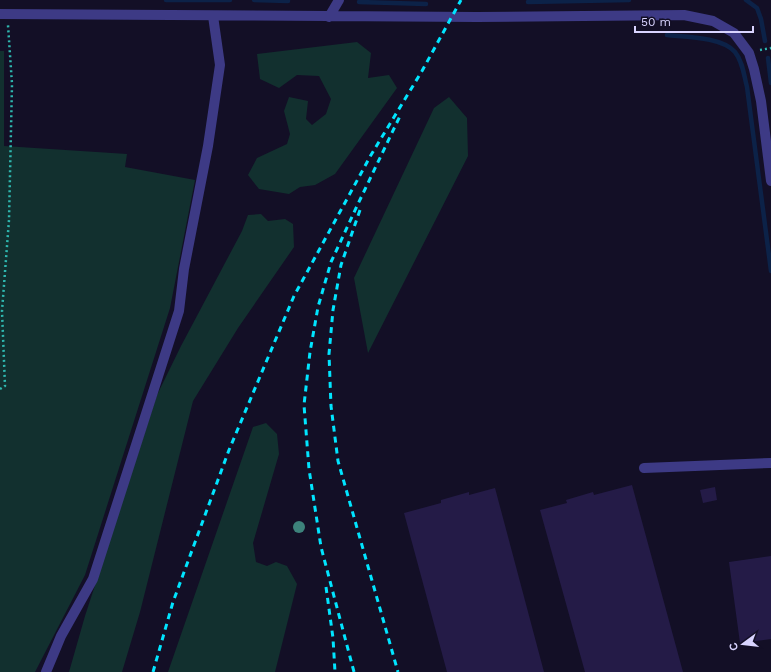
<svg xmlns="http://www.w3.org/2000/svg" width="771" height="672" viewBox="0 0 771 672" font-family="'Work Sans',sans-serif">
	<style>
		.green { fill: #12302f }
		.lines { fill: none; stroke-linecap: round; stroke-linejoin: round }
		.stream { stroke: #0c2248; stroke-width: 4.5 }
		.building { fill: #241b47 }
		.path { stroke: #2fb8b0; stroke-width: 2.5; stroke-dasharray: 2 3; stroke-linecap: butt }
		.minor { stroke: #3d3a85; stroke-width: 10 }
		.rail { stroke: #00e5ff; stroke-width: 3; stroke-dasharray: 6 5; stroke-linecap: butt }
		.tree { fill: #3d827b }
	</style>
	<rect width="100%" height="100%" fill="#130f26"/>
	<path class="green" d="M 357,42 L 371,53 L 368,78 L 389,75 L 397,88 L 335,174 L 315,185 L 300,187 L 289,194 L 259,189 L 248,175 L 257,158 L 287,144 L 290,134 L 284,111 L 289,97 L 308,101 L 306,119 L 312,125 L 326,114 L 331,99 L 319,76 L 297,75 L 279,88 L 260,79 L 257,54 Z
		M 0,51 L 4,51 L 4,146 L 127,154 L 125,167 L 195,180 L 170,308 L 85,575 L 35,672 L 0,672 Z
		M 449,97 L 467,118 L 468,156 L 368,353 L 354,278 L 434,108 Z
		M 261,214 L 268,221 L 285,219 L 293,224 L 294,247 L 238,328 L 193,401 L 140,612 L 122,672 L 69,672 L 85,616 L 157,395 L 181,346 L 242,231 L 248,215 Z
		M 266,423 L 277,434 L 279,454 L 253,543 L 256,562 L 267,566 L 276,562 L 287,566 L 297,584 L 275,672 L 168,672 L 253,427 Z"/>
	<g class="lines">
		<path class="stream" d="M 166,0 L 230,0
			M 254,0 L 288,1
			M 746,0 L 757,8 L 761,19 L 765,41
			M 359,2 L 426,4
			M 528,2 L 629,0
			M 667,35 C 686,37 722,37 735,52 C 743,62 744,76 747,87 L 771,271
			M 768,58 L 771,83"/>
	</g>
	<path class="building" d="M 632,485 L 683,672 L 585,672 L 540,510 L 567,503 L 566,500 L 593,492 L 594,495 Z
		M 715,487 L 717,500 L 703,503 L 700,490 Z
		M 495,488 L 544,672 L 447,672 L 404,513 L 441,503 L 441,500 L 469,492 L 469,495 Z
		M 771,556 L 771,639 L 740,643 L 729,562 Z"/>
	<g class="lines">
		<path class="path" d="M 760,50 L 771,48
			M 0,389 L 5,386 L 2,311 L 9,220 L 12,84 L 8,25"/>
		<path class="minor" d="M 0,14 L 477,17 L 684,15 L 713,21 L 734,33 L 749,53 L 754,69 L 761,101 L 771,181
			M 329,17 L 339,0
			M 644,468 L 771,463
			M 46,672 L 61,636 L 93,579 L 179,311 L 184,269 L 208,146 L 220,65 L 213,16"/>
		<path class="rail" d="M 360,210 L 341,265 L 333,310 L 329,354 L 331,406 L 338,461 L 398,672
			M 326,587 L 333,638 L 335,672
			M 153,672 L 173,602 L 229,450 L 294,296 L 371,155 L 422,71 L 461,0
			M 354,672 L 321,547 L 309,469 L 304,405 L 310,352 L 318,307 L 331,262 L 357,206 L 400,116"/>
	</g>
	<circle class="tree" cx="299" cy="527" r="6"/>
	<g transform="translate(743 644) rotate(255)" stroke="#130f26" stroke-width="3" paint-order="stroke">
	<path d="M0-3L7 15L0 10L-7 15Z" fill="#d9d4ff"/>
	<text y="-6" font-size="11" font-weight="bold" text-anchor="middle" fill="#d9d4ff">С</text>
	</g>
	<path d="M635 26v6h118v-6" fill="none" stroke="#d9d4ff" stroke-width="2"/>
	<text x="641" y="26" font-size="12" fill="#d9d4ff" stroke="#130f26" stroke-width="3" paint-order="stroke">50 m</text>
</svg>
